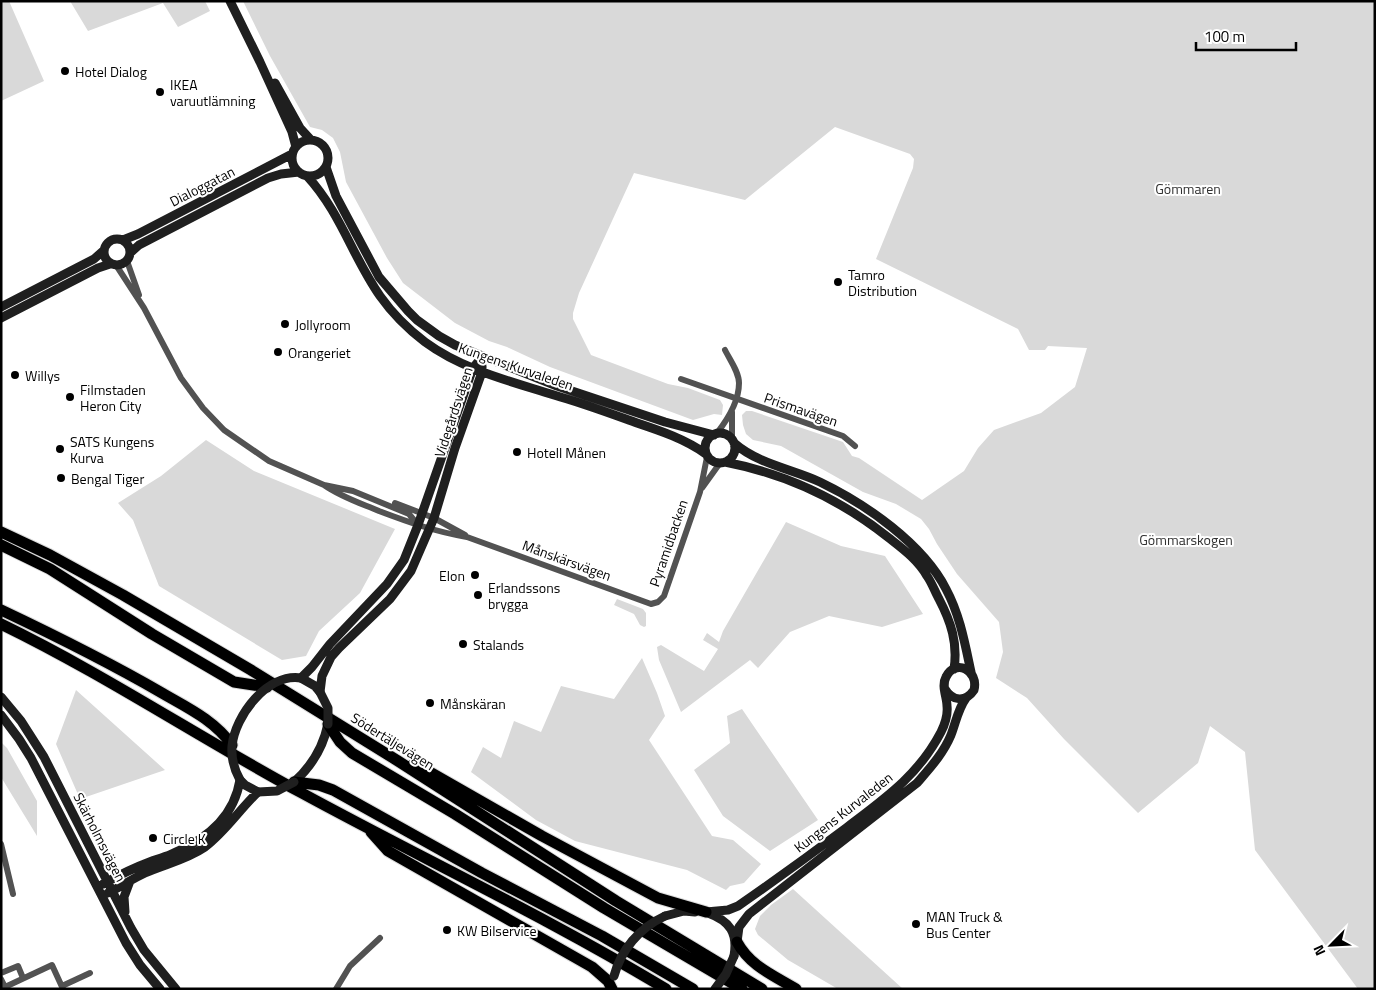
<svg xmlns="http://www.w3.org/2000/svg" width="1376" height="990" viewBox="0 0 1376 990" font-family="'Titillium Web',sans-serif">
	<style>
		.green { fill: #d9d9d9 }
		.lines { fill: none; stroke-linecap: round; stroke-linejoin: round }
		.highway-casing { stroke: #dbdbdb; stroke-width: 13 }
		.street { stroke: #525252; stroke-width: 6 }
		.secondary { stroke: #1f1f1f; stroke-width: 9 }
		.highway { stroke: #000; stroke-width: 11 }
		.secondary-bridge { stroke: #1f1f1f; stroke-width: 9 }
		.poi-dot { fill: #000; stroke: #fff; stroke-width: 2 }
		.labels { text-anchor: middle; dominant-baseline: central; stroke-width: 4; stroke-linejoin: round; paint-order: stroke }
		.poi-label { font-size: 14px; fill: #000; stroke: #fff; text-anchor: start }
		.street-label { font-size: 14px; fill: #000; stroke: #fff }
		.park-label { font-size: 14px; fill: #303030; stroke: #fff }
	</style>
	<rect width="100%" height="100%" fill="#fff"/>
	<path class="green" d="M 1,1 L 9,1 L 44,81 L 1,101 Z
		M 70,1 L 205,1 L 210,11 L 178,27 L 163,3 L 88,31 Z
		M 243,1 L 1375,1 L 1375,989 L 1358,989 L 1255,850 L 1245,752 L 1210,726 L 1198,763 L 1138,813 L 1064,739 L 1027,698 L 996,678 L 1003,652 L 999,622 L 957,574 L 937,544 L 929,529 L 921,519 L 896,504 L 863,492 L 781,446 L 753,440 L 746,434 L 743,425 L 742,415 L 746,411 L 752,411 L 843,442 L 852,456 L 859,458 L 922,500 L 964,471 L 978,448 L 994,430 L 1041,413 L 1075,387 L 1087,348 L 1048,346 L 1045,350 L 1029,350 L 1018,329 L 876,259 L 913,168 L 914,159 L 910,154 L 835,127 L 745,200 L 634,173 L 579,293 L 573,313 L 573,319 L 591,355 L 668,384 L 688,388 L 720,400 L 723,405 L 722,415 L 714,414 L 693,420 L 550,367 L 507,347 L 489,341 L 455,323 L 403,283 L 387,258 L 346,182 L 340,152 L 333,138 L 322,130 L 310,127 L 270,56 Z
		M 206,440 L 254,471 L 395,529 L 360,593 L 319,631 L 306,656 L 282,660 L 159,586 L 133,520 L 118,503 L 161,476 Z
		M 786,522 L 841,546 L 885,556 L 923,614 L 882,627 L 829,616 L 790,632 L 758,668 L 750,660 L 681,712 L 659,660 L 657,647 L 661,645 L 704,671 L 718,649 L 703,640 L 707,633 L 719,642 L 723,631 Z
		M 617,599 L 643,609 L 646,613 L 646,626 L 644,627 L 640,625 L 634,614 L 614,605 Z
		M 642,658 L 657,693 L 665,716 L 649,740 L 712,836 L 733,840 L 761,864 L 744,883 L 730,886 L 726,890 L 687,870 L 575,841 L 536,820 L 471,772 L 483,747 L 501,758 L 514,721 L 541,732 L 561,686 L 614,699 Z
		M 76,690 L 165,770 L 80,799 L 56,744 Z
		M 742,709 L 818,820 L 770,851 L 723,816 L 694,770 L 730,743 L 727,716 Z
		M 1,742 L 7,748 L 37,801 L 37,836 L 1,777 Z
		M 793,889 L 903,989 L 838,989 L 788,960 L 758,935 L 755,929 L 760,916 L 771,905 Z"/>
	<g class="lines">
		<g class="highway-casing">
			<path id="highway" d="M 1,532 L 50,555 L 123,595 L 251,670 L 398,761 L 616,901 L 762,989
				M 1,545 L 50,569 L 152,634 L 234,682 L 267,687
				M 1,610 C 56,636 110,663 162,693 C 188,708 214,720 232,745
				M 1,624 C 104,674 200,738 300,792 C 421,858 547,917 666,989
				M 328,724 L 340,742 L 352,753 L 455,814 L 604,908 L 742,989
				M 414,763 L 542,836 L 658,898 L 706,912
				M 294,782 L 319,785 L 333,790 L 482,873 L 602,936 L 693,989
				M 371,832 L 388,851 L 592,967 L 608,981 L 612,989
				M 737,942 C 750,966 773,975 796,989"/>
		</g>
		<path class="street" d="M 127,261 L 139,295
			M 116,265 L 144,308 L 181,378 L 203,408 L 224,430 L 269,461 L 324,485 L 353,491 L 409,514 L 418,525
			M 681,379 L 843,436 L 855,446
			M 717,433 C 728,419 739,402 739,383 C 739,372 730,360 725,350
			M 732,439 L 732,412
			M 324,485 C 341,497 360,503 379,511 C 408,522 436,532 467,537 L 651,604 L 658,602 L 664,596 L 700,492 L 707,457
			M 702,488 L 720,463
			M 395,503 L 434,518 L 465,535
			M 1,844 L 13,894
			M 1,973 L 18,966 L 23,978
			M 1,979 L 6,989
			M 62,986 L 90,973
			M 5,987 L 52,965 L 63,989
			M 336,989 L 350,966 L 380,938"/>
		<path class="secondary" d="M 230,1 L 260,62 L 292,132 L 296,147
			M 275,83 L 300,128 L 311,140
			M292 158a18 18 0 1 1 36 0a18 18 0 1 1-36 0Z
			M 326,167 L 336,196 L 379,277 L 408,311 L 417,320 L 439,336 L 455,345 L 557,386 L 665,422 L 714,435
			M 307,176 C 341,213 352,256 380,296 C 392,313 408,329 425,342 C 463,370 510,381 554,395 C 582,403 609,413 637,423 C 661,431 685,439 706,454
			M104 252a13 13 0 1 1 26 0a13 13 0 1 1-26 0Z
			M 123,240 L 138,234 L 292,154
			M 130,253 L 139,245 L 268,178 L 281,174 L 299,172
			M 1,307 L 94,259 L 103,251
			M 1,318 L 98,268 L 110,264
			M705 448a15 15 0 1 1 30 0a15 15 0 1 1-30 0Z
			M 734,443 C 758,464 792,469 820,482 C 866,504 923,544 946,589 C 960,615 965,644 971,672
			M 725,462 C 787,474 840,499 889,538 C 903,549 918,560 927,576 C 932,583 935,592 939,599 C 951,622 958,643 954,669
			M 320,692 L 315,686 L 301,678 L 312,667 L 330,644 L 387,584 L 404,560 L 418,525 L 473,368 L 483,356
			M 320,692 L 322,676 L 331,657 L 339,648 L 390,599 L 411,571 L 434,518 L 455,448 L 482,372 L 482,366
			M 1,697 L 21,721 L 44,757 L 131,928 L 144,950 L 176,989
			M 1,715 L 19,739 L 31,758 L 126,943 L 140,965 L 160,989
			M 294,782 C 312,766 323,748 328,724
			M 103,884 C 119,875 136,867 152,861 C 159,858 167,857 174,853 C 207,839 234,817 240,780
			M 108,893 C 120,887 132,879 145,873 C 165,864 186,860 205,847 C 226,831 239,810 258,792 L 245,785 L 240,780
			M 125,912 L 124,897 L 130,881
			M 706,912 L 728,910 L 738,906 C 774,881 810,855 846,828 C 884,799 918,776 941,732 C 945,724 948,715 947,706 C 947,697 941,686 946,677 C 955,658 979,670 974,690 C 966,702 953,702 945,689
			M 708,913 C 730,921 738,933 734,956
			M 665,916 L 684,911 L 695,912
			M 737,942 L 739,927 L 749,914 L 917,783 C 930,768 943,754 951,735 C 956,722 958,709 966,698"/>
		<use href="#highway" class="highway"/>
		<path class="secondary-bridge" d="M 320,692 L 328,708 L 328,724
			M 240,780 C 234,769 231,758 232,746 C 235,716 267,673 301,678
			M 258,792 L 277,791 L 294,782
			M 614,976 C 621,950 639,928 665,916
			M 715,989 L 726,974 L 734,956"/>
	</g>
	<g class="poi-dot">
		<circle cx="65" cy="71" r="5"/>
		<circle cx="160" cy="92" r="5"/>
		<circle cx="838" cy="282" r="5"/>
		<circle cx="285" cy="324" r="5"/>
		<circle cx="278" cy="352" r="5"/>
		<circle cx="15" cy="375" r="5"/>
		<circle cx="70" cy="397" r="5"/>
		<circle cx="60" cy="449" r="5"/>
		<circle cx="517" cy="452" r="5"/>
		<circle cx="61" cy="478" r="5"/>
		<circle cx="475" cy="575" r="5"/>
		<circle cx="478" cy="595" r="5"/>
		<circle cx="463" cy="644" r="5"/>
		<circle cx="430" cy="703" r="5"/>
		<circle cx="153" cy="838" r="5"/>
		<circle cx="916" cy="924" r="5"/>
		<circle cx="447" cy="930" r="5"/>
	</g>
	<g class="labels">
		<g class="poi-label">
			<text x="75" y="71">Hotel Dialog</text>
			<text x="170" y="84">IKEA<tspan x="170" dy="16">varuutlämning</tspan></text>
			<text x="848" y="274">Tamro<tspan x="848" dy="16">Distribution</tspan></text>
			<text x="295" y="324">Jollyroom</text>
			<text x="288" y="352">Orangeriet</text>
			<text x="25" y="375">Willys</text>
			<text x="80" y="389">Filmstaden<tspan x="80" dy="16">Heron City</tspan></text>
			<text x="70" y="441">SATS Kungens<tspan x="70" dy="16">Kurva</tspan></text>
			<text x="527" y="452">Hotell Månen</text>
			<text x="71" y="478">Bengal Tiger</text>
			<text x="465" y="575" text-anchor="end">Elon</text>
			<text x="488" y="587">Erlandssons<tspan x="488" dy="16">brygga</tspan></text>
			<text x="473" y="644">Stalands</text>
			<text x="440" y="703">Månskäran</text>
			<text x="163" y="838">Circle K</text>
			<text x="926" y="916">MAN Truck &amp;<tspan x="926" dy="16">Bus Center</tspan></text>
			<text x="457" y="930">KW Bilservice</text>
		</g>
		<g class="street-label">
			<text transform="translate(202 186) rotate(-27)">Dialoggatan</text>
			<text transform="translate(516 366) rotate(19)">Kungens Kurvaleden</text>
			<text transform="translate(801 409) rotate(19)">Prismavägen</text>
			<text transform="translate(453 412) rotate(-72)">Videgårdsvägen</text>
			<text transform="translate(668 543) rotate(-71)">Pyramidbacken</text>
			<text transform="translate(567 560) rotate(20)">Månskärsvägen</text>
			<text transform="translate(393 741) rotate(32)">Södertäljevägen</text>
			<text transform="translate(843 812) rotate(-38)">Kungens Kurvaleden</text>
			<text transform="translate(100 837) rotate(63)">Skärholmsvägen</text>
		</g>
		<g class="park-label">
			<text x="1188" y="188">Gömmaren</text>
			<text x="1186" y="539">Gömmarskogen</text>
		</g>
	</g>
	<rect width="1376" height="990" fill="none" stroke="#000000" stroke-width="5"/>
	<g transform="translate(1331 945) rotate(246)" stroke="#ffffff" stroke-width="4" paint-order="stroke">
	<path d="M0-4L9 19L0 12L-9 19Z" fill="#000000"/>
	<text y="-8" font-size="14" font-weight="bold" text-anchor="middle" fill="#000000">N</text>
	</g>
	<path d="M1196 42v8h100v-8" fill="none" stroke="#000000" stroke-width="2.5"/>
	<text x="1204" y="42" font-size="15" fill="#000000" stroke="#ffffff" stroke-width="4" paint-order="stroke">100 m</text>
</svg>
